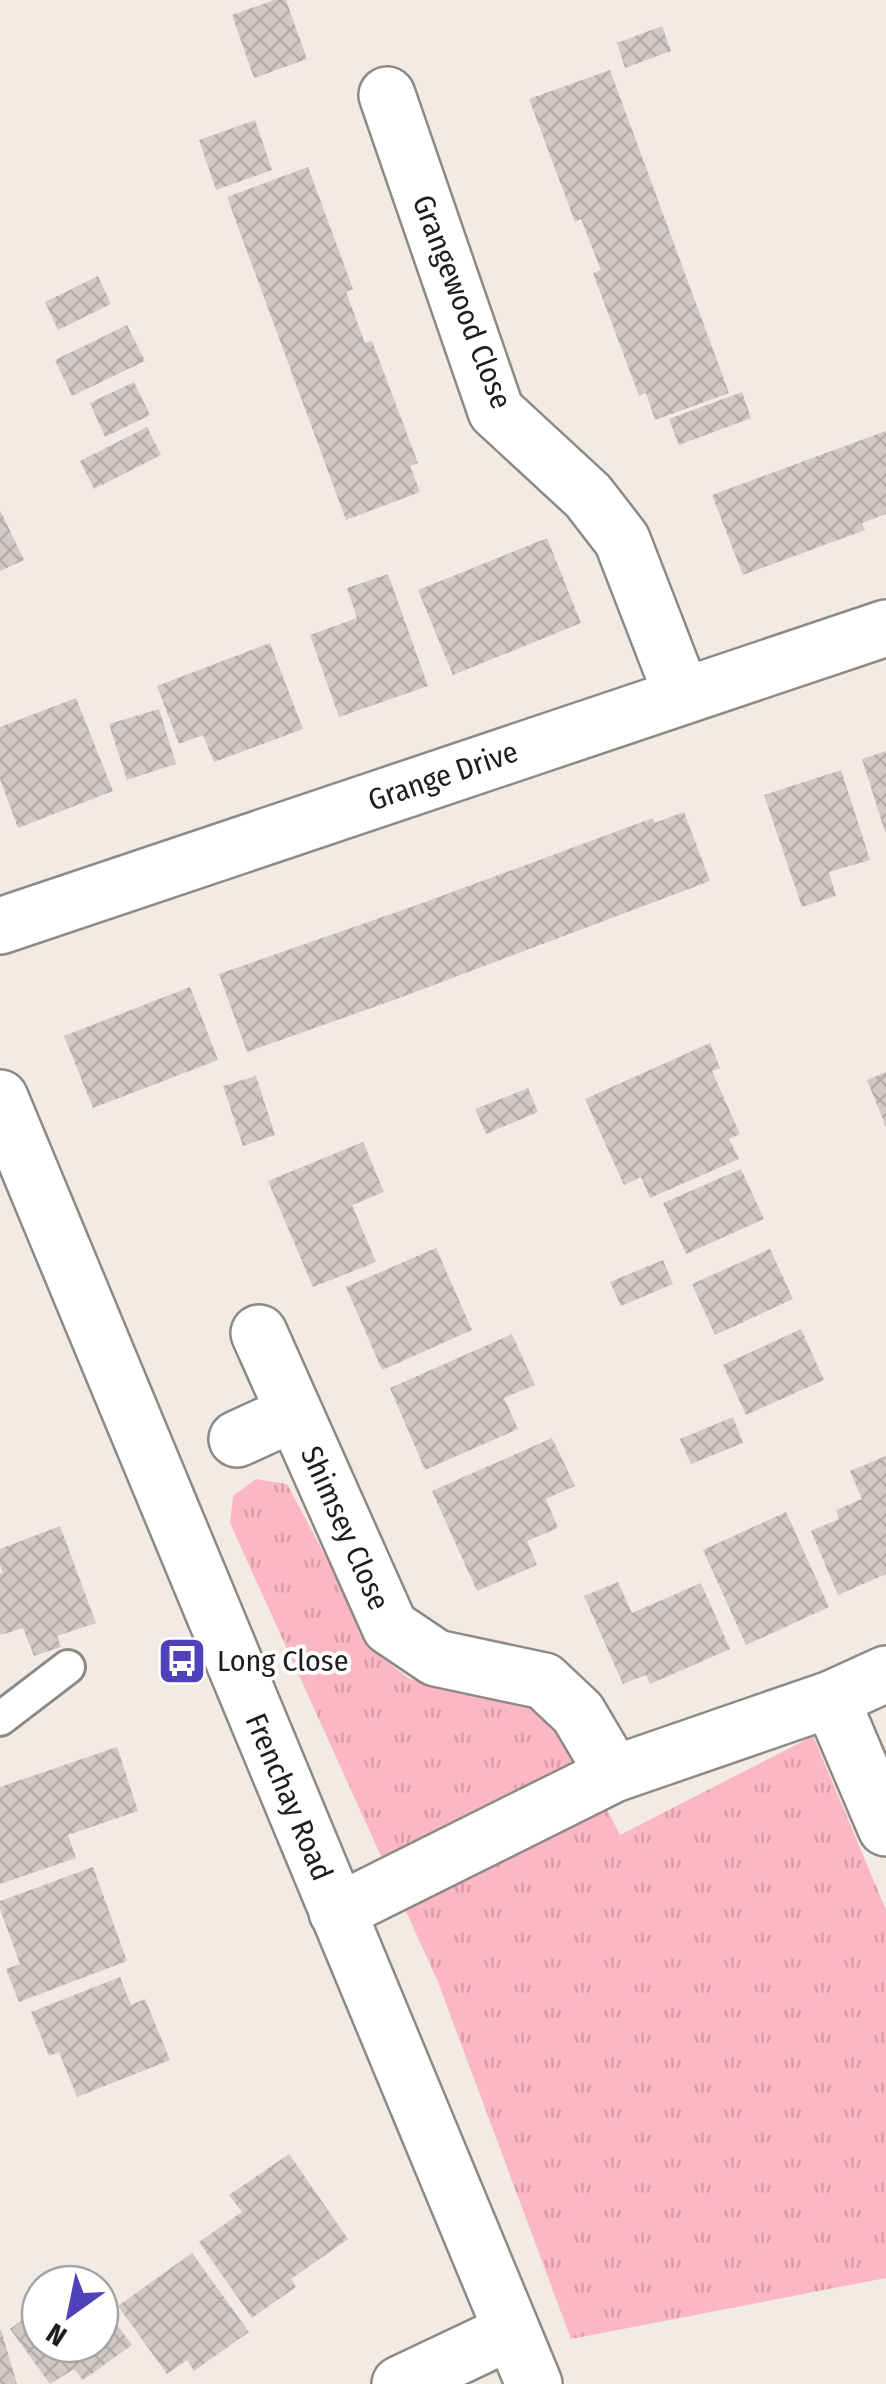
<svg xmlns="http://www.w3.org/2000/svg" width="886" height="2384" viewBox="0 0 886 2384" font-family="'Fira Sans Condensed',sans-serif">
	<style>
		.grass { fill: url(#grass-tufts) }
		.building { fill: url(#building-cross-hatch) }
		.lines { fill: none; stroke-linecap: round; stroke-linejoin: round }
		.service-casing { stroke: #8f8984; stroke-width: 38 }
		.minor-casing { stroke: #8f8984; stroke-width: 60 }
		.service { stroke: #fff; stroke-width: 32 }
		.minor { stroke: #fff; stroke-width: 55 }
		.labels { text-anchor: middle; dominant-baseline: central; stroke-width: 8; stroke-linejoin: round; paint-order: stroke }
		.street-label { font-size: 30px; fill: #1f1d1b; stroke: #fff }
		.poi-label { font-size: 30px; fill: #1f1d1b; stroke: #fff; text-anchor: start }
	</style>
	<defs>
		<pattern id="grass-tufts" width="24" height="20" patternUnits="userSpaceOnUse" patternTransform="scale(2.5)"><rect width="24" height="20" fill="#fbb7c4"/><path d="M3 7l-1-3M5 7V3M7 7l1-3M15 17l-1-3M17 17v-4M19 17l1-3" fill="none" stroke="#d79da8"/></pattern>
		<pattern id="building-cross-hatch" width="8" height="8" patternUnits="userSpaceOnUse" patternTransform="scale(2.5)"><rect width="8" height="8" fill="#d2c9c7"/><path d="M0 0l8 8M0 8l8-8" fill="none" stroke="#b4acaa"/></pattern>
	</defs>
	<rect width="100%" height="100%" fill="#f1eae5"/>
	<path class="grass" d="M 256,1479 L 287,1484 L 377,1653 L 408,1678 L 442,1689 L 521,1701 L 575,1746 L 620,1835 L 813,1736 L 886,1910 L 886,2278 L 571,2339 L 438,1982 L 230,1523 L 233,1496 Z"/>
	<path class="building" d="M 274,0 L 286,0 L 307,59 L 254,78 L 232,15 Z
		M 662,26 L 671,51 L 625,68 L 617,43 Z
		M 610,70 L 729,393 L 655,420 L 646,393 L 639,396 L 593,273 L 601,270 L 581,219 L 575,222 L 529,99 Z
		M 255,120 L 272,170 L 216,190 L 199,140 Z
		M 308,167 L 353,289 L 346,292 L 365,343 L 372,341 L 418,463 L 410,466 L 420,492 L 346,520 L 227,197 Z
		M 98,276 L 111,304 L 58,330 L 45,302 Z
		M 127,325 L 145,361 L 72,396 L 55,360 Z
		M 134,382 L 150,415 L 105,437 L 90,403 Z
		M 742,392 L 751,418 L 679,445 L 669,419 Z
		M 147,427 L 161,455 L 94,489 L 80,461 Z
		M 886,431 L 886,514 L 862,523 L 865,530 L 743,575 L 712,495 Z
		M 0,510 L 24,560 L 0,571 Z
		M 547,538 L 581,623 L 453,675 L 418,590 Z
		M 388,574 L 428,686 L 339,717 L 310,635 L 357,618 L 347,588 Z
		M 270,643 L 303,729 L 214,762 L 203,735 L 179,744 L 157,686 Z
		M 76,698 L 113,791 L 18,828 L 0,779 L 0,727 Z
		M 159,709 L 176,764 L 127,780 L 109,724 Z
		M 886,751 L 886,832 L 885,832 L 862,759 Z
		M 841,770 L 870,860 L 829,872 L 836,896 L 802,907 L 764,795 Z
		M 684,812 L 710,881 L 394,1000 L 247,1052 L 219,974 L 417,905 L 653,818 L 654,823 Z
		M 190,987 L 218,1060 L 93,1108 L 64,1036 Z
		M 710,1043 L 720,1068 L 712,1071 L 740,1134 L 729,1139 L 739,1159 L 650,1198 L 641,1177 L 624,1185 L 585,1099 Z
		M 886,1072 L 886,1127 L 867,1080 Z
		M 256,1076 L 275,1135 L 243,1146 L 223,1086 Z
		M 528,1088 L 538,1112 L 486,1134 L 475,1109 Z
		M 363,1142 L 384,1192 L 352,1205 L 376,1262 L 313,1287 L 268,1181 Z
		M 741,1169 L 764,1219 L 686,1254 L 663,1203 Z
		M 436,1248 L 472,1330 L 382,1370 L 346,1287 Z
		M 770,1249 L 793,1299 L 715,1335 L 692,1284 Z
		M 663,1260 L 673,1284 L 621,1306 L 610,1282 Z
		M 801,1329 L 824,1380 L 746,1415 L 723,1365 Z
		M 512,1334 L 535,1385 L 504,1398 L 518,1429 L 425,1470 L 390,1388 Z
		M 733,1417 L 743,1443 L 691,1464 L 680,1439 Z
		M 552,1438 L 575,1486 L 546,1499 L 558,1528 L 527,1541 L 537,1565 L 477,1591 L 432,1491 Z
		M 886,1456 L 886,1574 L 838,1595 L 811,1531 L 839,1519 L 836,1510 L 862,1499 L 850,1471 Z
		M 786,1512 L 829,1607 L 746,1645 L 703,1550 Z
		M 60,1526 L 96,1623 L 57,1636 L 61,1647 L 34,1656 L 23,1628 L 1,1635 L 0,1633 L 0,1574 L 3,1573 L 0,1565 L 0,1549 Z
		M 618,1582 L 632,1613 L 701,1583 L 730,1649 L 650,1684 L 646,1675 L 623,1684 L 584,1596 Z
		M 117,1747 L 138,1811 L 68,1835 L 76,1858 L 0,1884 L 0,1787 Z
		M 93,1867 L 127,1961 L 19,2002 L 6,1969 L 20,1964 L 0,1909 L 0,1901 Z
		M 120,1977 L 131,2005 L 145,1999 L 170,2060 L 77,2097 L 59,2052 L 49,2056 L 31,2012 Z
		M 289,2154 L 348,2239 L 291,2279 L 296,2287 L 252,2318 L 199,2242 L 242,2212 L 229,2195 Z
		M 192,2253 L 249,2332 L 194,2371 L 187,2360 L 167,2374 L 118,2306 Z
		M 100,2302 L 132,2345 L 83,2380 L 74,2369 L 50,2384 L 10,2329 L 40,2306 L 40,2344 L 100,2344 Z
		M 0,2330 L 1,2330 L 17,2384 L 0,2384 Z"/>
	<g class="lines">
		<g class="service-casing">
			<path id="service" d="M 0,1719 L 68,1667"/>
		</g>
		<g class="minor-casing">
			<path id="minor" d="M 387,95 L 496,411 L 588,496 L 622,540 L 682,695
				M 0,926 L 886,628
				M 0,1098 L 534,2384
				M 259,1333 L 390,1627 L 436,1658 L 544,1681 L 578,1713 L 614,1774
				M 237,1439 L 294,1413
				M 831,1699 L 886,1828
				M 337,1912 L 614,1774 L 831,1699 L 886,1674
				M 400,2384 L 512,2331"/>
		</g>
		<use href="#service" class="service"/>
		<use href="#minor" class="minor"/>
	</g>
	<defs>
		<g id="bus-square" transform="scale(2.5)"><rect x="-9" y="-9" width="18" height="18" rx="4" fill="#5141b9" stroke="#fff"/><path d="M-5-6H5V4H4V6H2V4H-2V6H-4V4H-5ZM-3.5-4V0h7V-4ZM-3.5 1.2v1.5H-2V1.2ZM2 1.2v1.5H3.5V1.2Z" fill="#fff"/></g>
	</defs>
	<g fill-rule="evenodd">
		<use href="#bus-square" x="182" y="1661"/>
	</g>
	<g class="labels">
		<g class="street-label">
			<text transform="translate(462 302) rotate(69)">Grangewood Close</text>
			<text transform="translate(443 776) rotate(-19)">Grange Drive</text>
			<text transform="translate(345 1528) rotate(66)">Shimsey Close</text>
			<text transform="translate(289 1797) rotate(67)">Frenchay Road</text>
		</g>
		<g class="poi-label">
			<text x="217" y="1661">Long Close</text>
		</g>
	</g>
	<g transform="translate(70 2314) rotate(213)"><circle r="48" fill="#ffffff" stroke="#a5a5a4" stroke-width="2.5"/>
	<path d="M0-8L18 38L0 25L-18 38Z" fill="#5141b9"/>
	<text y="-15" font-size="28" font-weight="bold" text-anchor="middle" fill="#1f1d1b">N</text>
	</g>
</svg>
